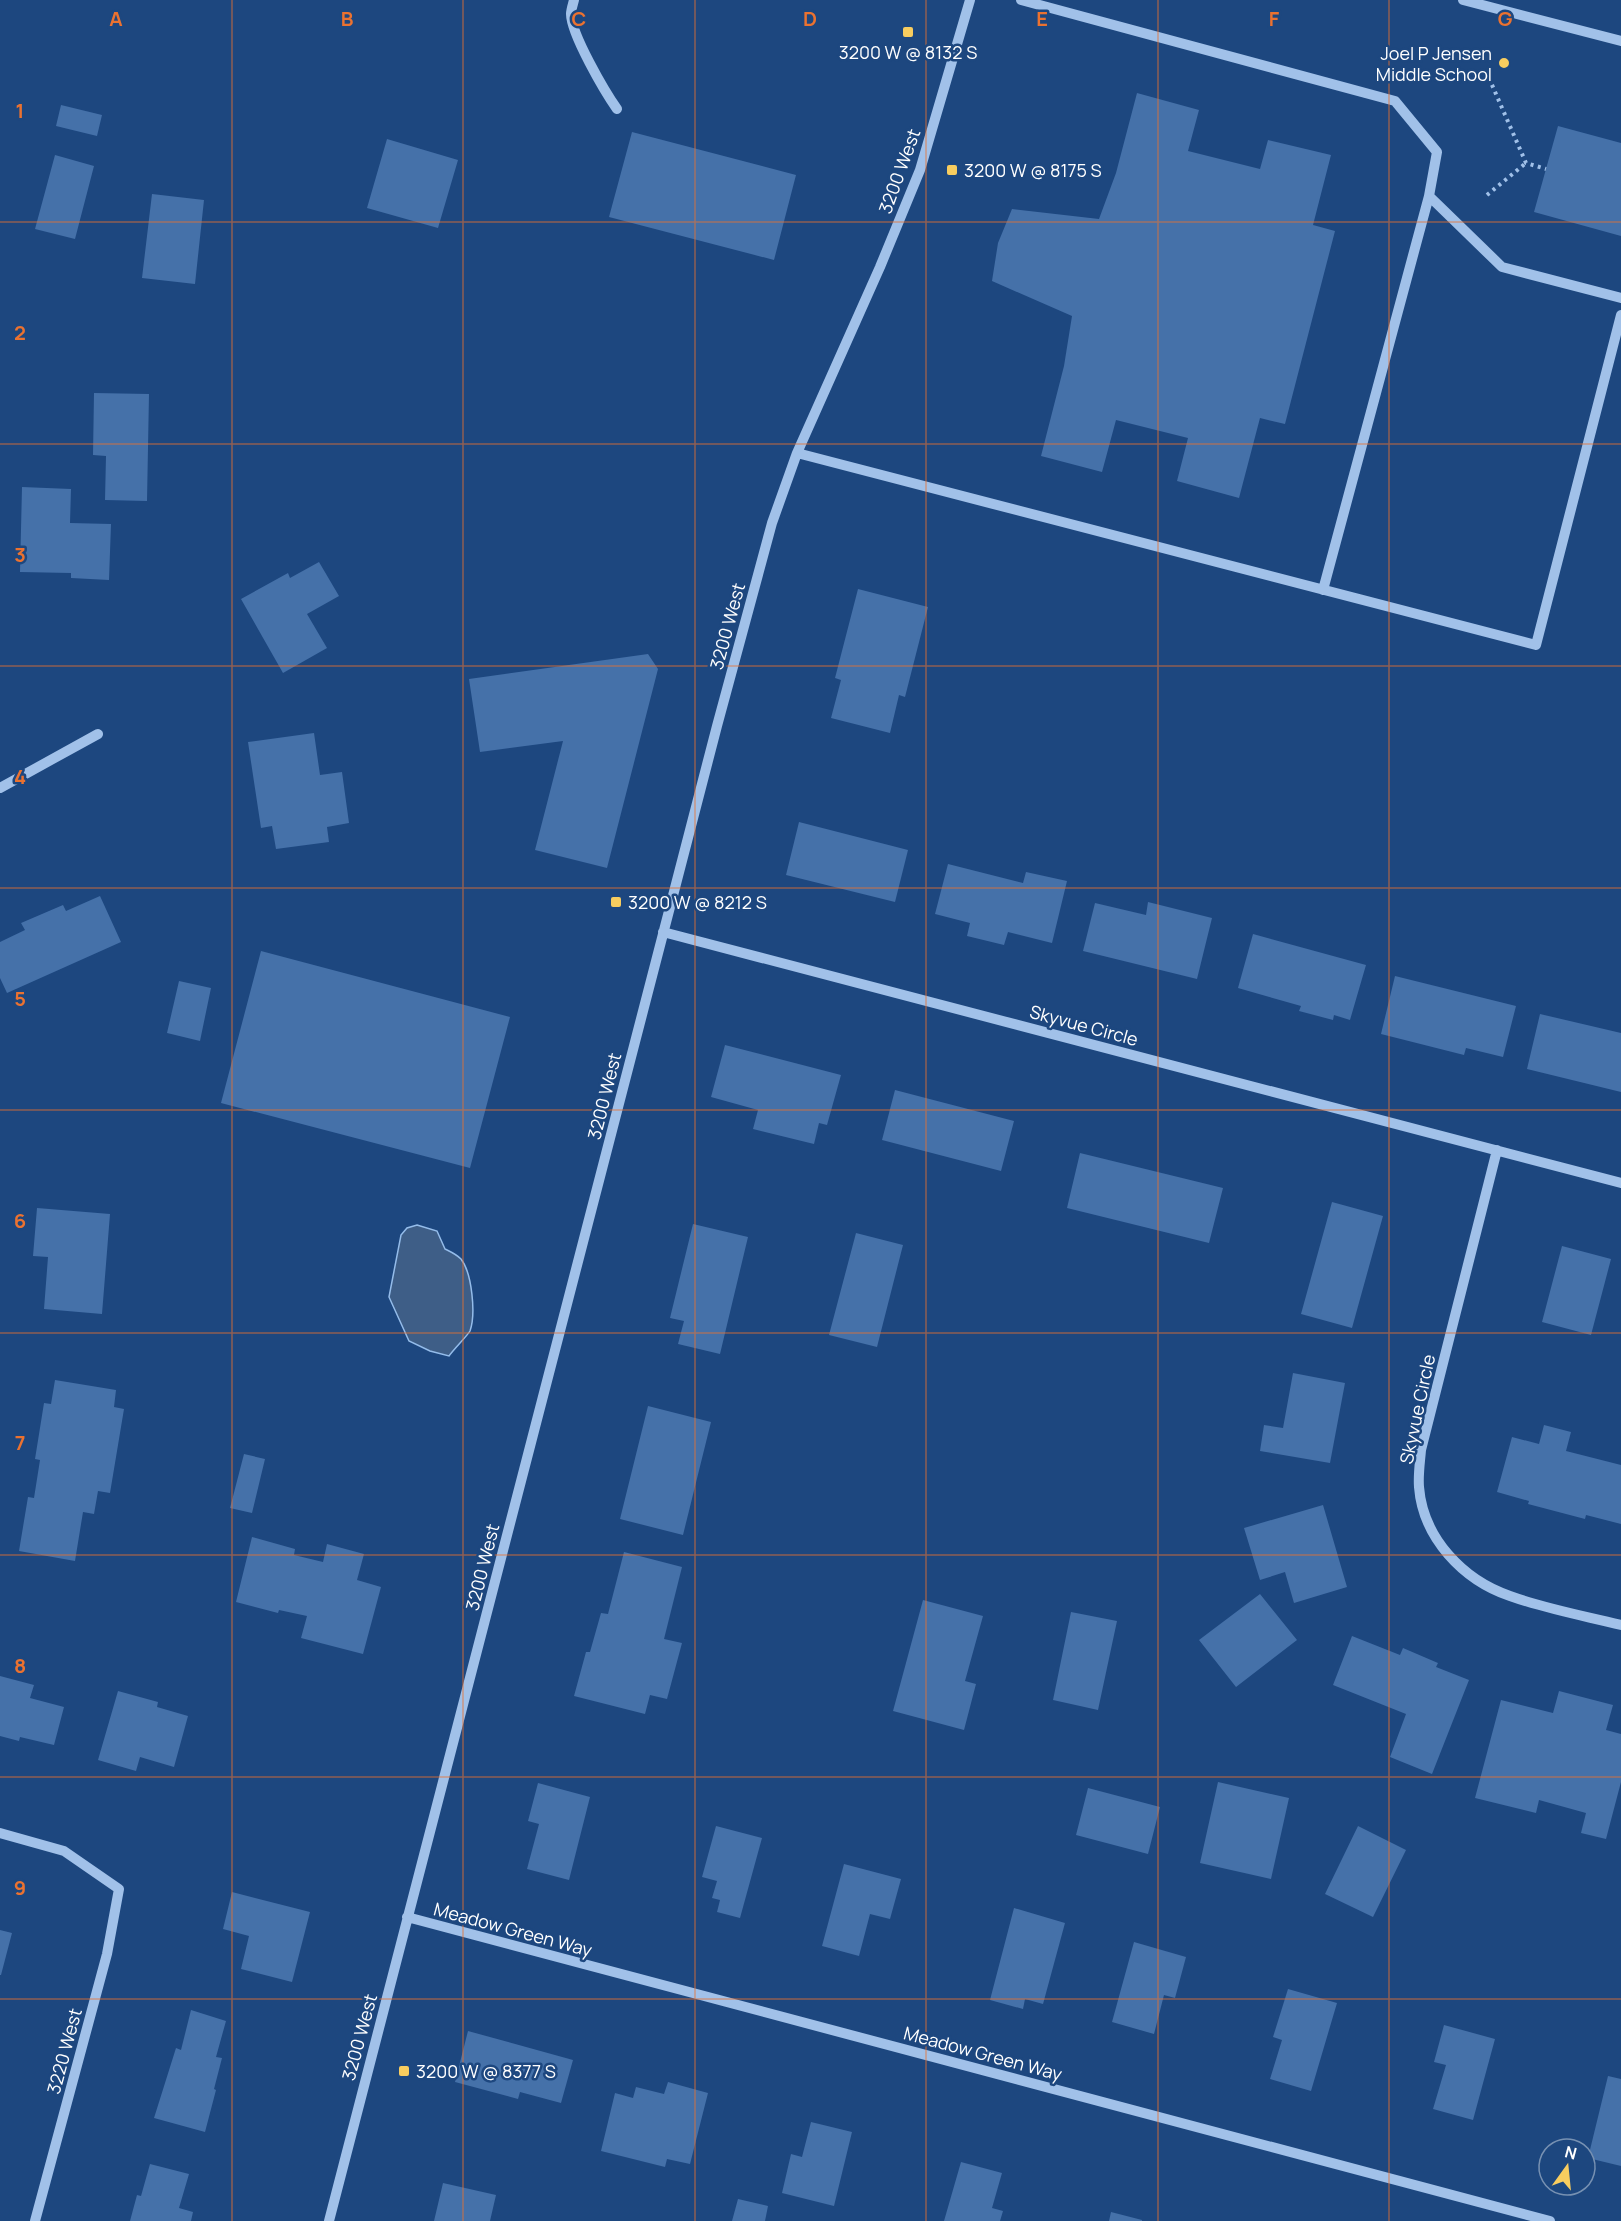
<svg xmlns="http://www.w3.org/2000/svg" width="1621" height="2221" viewBox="0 0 1621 2221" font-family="Manrope,sans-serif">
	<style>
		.water { fill: #3e5e87; stroke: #94bcea; stroke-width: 1.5 }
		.building { fill: #4571a9 }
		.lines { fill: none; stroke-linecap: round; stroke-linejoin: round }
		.path { stroke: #a1c1e9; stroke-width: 4; stroke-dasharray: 3 4.5; stroke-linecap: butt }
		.minor { stroke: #a1c1e9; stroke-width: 10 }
		.grid { fill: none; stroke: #eb7230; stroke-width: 1.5; stroke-opacity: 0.55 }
		.poi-dot { fill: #f8cd5f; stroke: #1d477f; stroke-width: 2 }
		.labels { text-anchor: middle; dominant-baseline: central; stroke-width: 5; stroke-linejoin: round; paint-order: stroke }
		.poi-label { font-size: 18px; fill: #fff; stroke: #1d477f; text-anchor: start }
		.street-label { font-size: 18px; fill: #fff; stroke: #1d477f }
		.grid-label { font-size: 20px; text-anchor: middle; font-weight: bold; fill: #eb7230; stroke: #1d477f; stroke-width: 5; stroke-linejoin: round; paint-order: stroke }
	</style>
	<rect width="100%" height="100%" fill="#1d477f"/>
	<path class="water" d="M 417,1225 L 437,1231 L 445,1249 C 451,1252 456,1254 461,1259 C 472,1273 476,1314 470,1331 C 468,1335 453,1350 449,1356 L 430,1351 L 409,1341 L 389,1297 L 401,1235 L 407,1228 Z"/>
	<path class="building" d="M 1137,93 L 1199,110 L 1188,151 L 1260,169 L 1268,140 L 1331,155 L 1313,225 L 1335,231 L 1285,424 L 1260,418 L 1239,498 L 1177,481 L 1188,438 L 1116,420 L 1102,472 L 1041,456 L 1064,366 L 1072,316 L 992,281 L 998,243 L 1012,209 L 1099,219 L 1116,173 Z
		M 61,105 L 102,115 L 97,136 L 56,126 Z
		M 1558,126 L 1621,143 L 1621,236 L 1534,212 Z
		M 632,132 L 796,175 L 774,260 L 609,217 Z
		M 387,139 L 458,160 L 438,228 L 367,208 Z
		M 55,155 L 94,166 L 75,239 L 35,229 Z
		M 152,194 L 204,200 L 195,284 L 142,278 Z
		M 94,393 L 149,394 L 147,501 L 105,500 L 106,456 L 93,455 Z
		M 22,487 L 71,489 L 70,523 L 111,524 L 109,580 L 71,578 L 71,573 L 20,572 Z
		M 319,562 L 339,596 L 307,614 L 327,648 L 283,673 L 241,599 L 288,573 L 290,578 Z
		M 858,589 L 928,607 L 905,697 L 899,695 L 890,733 L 831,718 L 841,680 L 835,678 Z
		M 648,654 L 658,669 L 607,868 L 535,850 L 563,741 L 480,752 L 469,679 Z
		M 314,733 L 320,775 L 342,772 L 349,823 L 327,827 L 329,842 L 276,849 L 272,826 L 261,828 L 248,742 Z
		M 799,822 L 908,850 L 895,902 L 786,875 Z
		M 948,864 L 1023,883 L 1026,872 L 1067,881 L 1052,943 L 1008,932 L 1004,945 L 967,936 L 970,923 L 935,914 Z
		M 100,896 L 121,942 L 7,993 L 0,978 L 0,942 L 25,930 L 21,923 L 63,905 L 66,911 Z
		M 1148,902 L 1212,918 L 1197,979 L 1083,951 L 1095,903 L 1146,915 Z
		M 1253,934 L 1366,965 L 1350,1020 L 1334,1015 L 1333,1020 L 1299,1011 L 1301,1006 L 1238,988 Z
		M 261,951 L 510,1017 L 470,1168 L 221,1103 Z
		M 1395,976 L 1516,1006 L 1503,1057 L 1466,1048 L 1464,1055 L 1381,1034 Z
		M 179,981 L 211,988 L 200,1041 L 167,1033 Z
		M 1540,1014 L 1621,1033 L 1621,1092 L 1527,1069 Z
		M 725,1045 L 841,1075 L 827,1125 L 819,1123 L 814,1144 L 753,1129 L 758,1110 L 711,1097 Z
		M 895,1090 L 1014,1121 L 1001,1171 L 882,1140 Z
		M 1080,1153 L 1223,1188 L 1209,1243 L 1067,1208 Z
		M 1332,1202 L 1383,1216 L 1352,1328 L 1301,1314 Z
		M 37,1208 L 110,1214 L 102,1314 L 44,1309 L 48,1257 L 33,1256 Z
		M 693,1224 L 748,1237 L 720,1354 L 678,1344 L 684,1321 L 670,1318 Z
		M 856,1233 L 903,1245 L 877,1347 L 829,1335 Z
		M 1562,1246 L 1611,1259 L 1591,1335 L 1542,1322 Z
		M 1293,1373 L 1345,1383 L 1330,1463 L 1260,1451 L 1264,1425 L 1283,1428 Z
		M 55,1380 L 116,1390 L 114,1407 L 124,1409 L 110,1493 L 98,1491 L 94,1514 L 83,1512 L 75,1561 L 19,1551 L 28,1497 L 34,1498 L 40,1460 L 35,1459 L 44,1403 L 51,1404 Z
		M 648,1406 L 711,1422 L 683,1535 L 620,1519 Z
		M 1544,1425 L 1571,1432 L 1566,1451 L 1621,1465 L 1621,1524 L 1586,1515 L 1585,1519 L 1528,1504 L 1529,1501 L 1497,1492 L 1512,1437 L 1539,1444 Z
		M 244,1454 L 265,1459 L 252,1513 L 230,1508 Z
		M 1323,1505 L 1347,1587 L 1294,1603 L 1285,1572 L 1260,1580 L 1244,1528 Z
		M 252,1537 L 295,1549 L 294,1555 L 323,1562 L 327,1544 L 364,1554 L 357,1580 L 381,1587 L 363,1654 L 301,1638 L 307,1616 L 279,1610 L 278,1613 L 236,1602 Z
		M 624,1552 L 682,1567 L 664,1639 L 682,1643 L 667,1699 L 650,1695 L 645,1714 L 574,1696 L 586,1652 L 590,1652 L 601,1613 L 608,1614 Z
		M 1260,1594 L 1297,1640 L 1236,1687 L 1199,1640 Z
		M 923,1600 L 983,1616 L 965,1681 L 976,1684 L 964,1730 L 893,1711 Z
		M 1071,1612 L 1117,1621 L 1098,1710 L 1053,1700 Z
		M 1352,1636 L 1400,1655 L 1403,1648 L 1438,1663 L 1436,1667 L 1469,1680 L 1432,1774 L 1390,1757 L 1406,1714 L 1333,1685 Z
		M 0,1676 L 34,1685 L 30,1698 L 64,1707 L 54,1745 L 20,1737 L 19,1741 L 0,1736 Z
		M 118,1691 L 158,1702 L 157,1707 L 188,1716 L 174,1767 L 140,1757 L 136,1771 L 98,1760 Z
		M 1559,1691 L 1613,1705 L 1606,1730 L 1621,1734 L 1621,1782 L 1606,1839 L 1581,1833 L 1586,1813 L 1539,1800 L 1536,1813 L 1475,1798 L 1501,1700 L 1553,1713 Z
		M 1218,1782 L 1289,1798 L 1271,1879 L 1200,1863 Z
		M 538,1783 L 590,1797 L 569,1880 L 527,1869 L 539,1824 L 528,1821 Z
		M 1088,1788 L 1160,1807 L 1148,1854 L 1076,1835 Z
		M 716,1826 L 762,1838 L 740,1918 L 717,1912 L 720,1900 L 712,1898 L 717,1881 L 702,1877 Z
		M 1358,1826 L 1406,1850 L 1373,1917 L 1325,1894 Z
		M 844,1864 L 901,1879 L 890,1919 L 870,1914 L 859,1956 L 822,1946 Z
		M 232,1892 L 310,1912 L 292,1982 L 241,1969 L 249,1936 L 223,1929 Z
		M 1014,1908 L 1065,1923 L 1043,2004 L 1025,1999 L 1023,2009 L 990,2000 Z
		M 0,1930 L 12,1933 L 1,1975 L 0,1975 Z
		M 1134,1942 L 1186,1957 L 1175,1998 L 1164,1995 L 1154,2034 L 1112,2022 Z
		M 1288,1989 L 1337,2003 L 1311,2091 L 1270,2079 L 1282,2040 L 1273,2037 Z
		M 191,2010 L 226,2021 L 216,2057 L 222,2058 L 214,2089 L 216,2090 L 205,2132 L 154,2118 L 176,2048 L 181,2050 Z
		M 1444,2025 L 1495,2039 L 1473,2120 L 1433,2109 L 1446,2065 L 1434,2062 Z
		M 468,2031 L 573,2060 L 561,2103 L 520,2092 L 518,2099 L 455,2082 Z
		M 1608,2076 L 1621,2079 L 1621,2166 L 1588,2158 Z
		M 668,2082 L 708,2093 L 690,2164 L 667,2159 L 665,2167 L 601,2151 L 615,2093 L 633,2098 L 636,2087 L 664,2094 Z
		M 811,2122 L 852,2132 L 834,2206 L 782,2193 L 791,2154 L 802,2157 Z
		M 961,2162 L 1002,2173 L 992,2208 L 1003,2211 L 1000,2221 L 944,2221 Z
		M 150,2164 L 189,2174 L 179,2208 L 193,2212 L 191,2221 L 130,2221 L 137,2195 L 141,2196 Z
		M 443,2183 L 496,2195 L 490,2221 L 434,2221 Z
		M 738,2199 L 768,2206 L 765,2221 L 732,2221 Z
		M 1111,2212 L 1142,2220 L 1142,2221 L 1109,2221 Z"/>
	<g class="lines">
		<path class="path" d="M 1489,78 L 1526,163 L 1546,169
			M 1487,195 L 1526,163"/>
		<path class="minor" d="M 574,0 C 573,4 571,10 571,14 C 571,34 605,92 617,109
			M 1021,0 L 1395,101 L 1437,152 L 1429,196 L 1502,267 L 1621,298
			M 1463,0 L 1621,41
			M 797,453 L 1536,645 L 1621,315
			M 1323,590 L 1429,196
			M 0,788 L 98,734
			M 663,932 L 1621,1183
			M 1497,1150 L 1421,1450 C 1420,1462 1418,1475 1419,1487 C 1423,1538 1463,1580 1510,1596 C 1546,1609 1585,1616 1621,1625
			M 0,1833 L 64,1851 L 119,1889 L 107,1954 L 35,2221
			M 407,1917 L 1550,2221
			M 329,2221 L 717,726 L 772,523 L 797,453 L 880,267 L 920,170 L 970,0"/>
	</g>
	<path class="grid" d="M 232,0 L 232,2221M 463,0 L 463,2221M 695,0 L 695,2221M 926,0 L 926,2221M 1158,0 L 1158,2221M 1389,0 L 1389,2221M 0,222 L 1621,222M 0,444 L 1621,444M 0,666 L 1621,666M 0,888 L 1621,888M 0,1110 L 1621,1110M 0,1333 L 1621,1333M 0,1555 L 1621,1555M 0,1777 L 1621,1777M 0,1999 L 1621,1999"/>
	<g class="poi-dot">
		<rect x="902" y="26" width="12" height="12" rx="3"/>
		<circle cx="1504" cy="63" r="6"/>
		<rect x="946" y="164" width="12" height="12" rx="3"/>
		<rect x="610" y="896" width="12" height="12" rx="3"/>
		<rect x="398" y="2065" width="12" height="12" rx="3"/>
	</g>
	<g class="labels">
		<g class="poi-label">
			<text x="908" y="52" text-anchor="middle">3200 W @ 8132 S</text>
			<text x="1492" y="53" text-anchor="end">Joel P Jensen<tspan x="1492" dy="21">Middle School</tspan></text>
			<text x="964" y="170">3200 W @ 8175 S</text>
			<text x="628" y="902">3200 W @ 8212 S</text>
			<text x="416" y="2071">3200 W @ 8377 S</text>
		</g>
		<g class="street-label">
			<text transform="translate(899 171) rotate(-70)">3200 West</text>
			<text transform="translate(727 626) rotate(-75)">3200 West</text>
			<text transform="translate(1084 1025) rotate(15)">Skyvue Circle</text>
			<text transform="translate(604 1096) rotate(-76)">3200 West</text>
			<text transform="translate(1417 1409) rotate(-78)">Skyvue Circle</text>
			<text transform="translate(482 1567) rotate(-76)">3200 West</text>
			<text transform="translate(513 1929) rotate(15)">Meadow Green Way</text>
			<text transform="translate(359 2037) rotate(-75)">3200 West</text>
			<text transform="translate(64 2051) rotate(-75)">3220 West</text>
			<text transform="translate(983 2053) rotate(15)">Meadow Green Way</text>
		</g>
	</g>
	<g class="grid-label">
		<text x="116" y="26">A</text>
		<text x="347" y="26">B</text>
		<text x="579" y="26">C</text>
		<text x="810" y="26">D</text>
		<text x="1042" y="26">E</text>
		<text x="1274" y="26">F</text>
		<text x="1505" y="26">G</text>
		<text x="20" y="118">1</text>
		<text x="20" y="340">2</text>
		<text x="20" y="562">3</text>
		<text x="20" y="784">4</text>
		<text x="20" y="1006">5</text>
		<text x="20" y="1228">6</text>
		<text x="20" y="1450">7</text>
		<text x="20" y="1673">8</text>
		<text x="20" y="1895">9</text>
	</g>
	<g transform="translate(1567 2167) rotate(15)"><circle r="28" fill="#1d477f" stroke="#7791b2" stroke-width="1.5"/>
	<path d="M0-4.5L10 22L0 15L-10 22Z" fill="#f8cd5f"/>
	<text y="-9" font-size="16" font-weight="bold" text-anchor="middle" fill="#ffffff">N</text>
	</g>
</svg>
